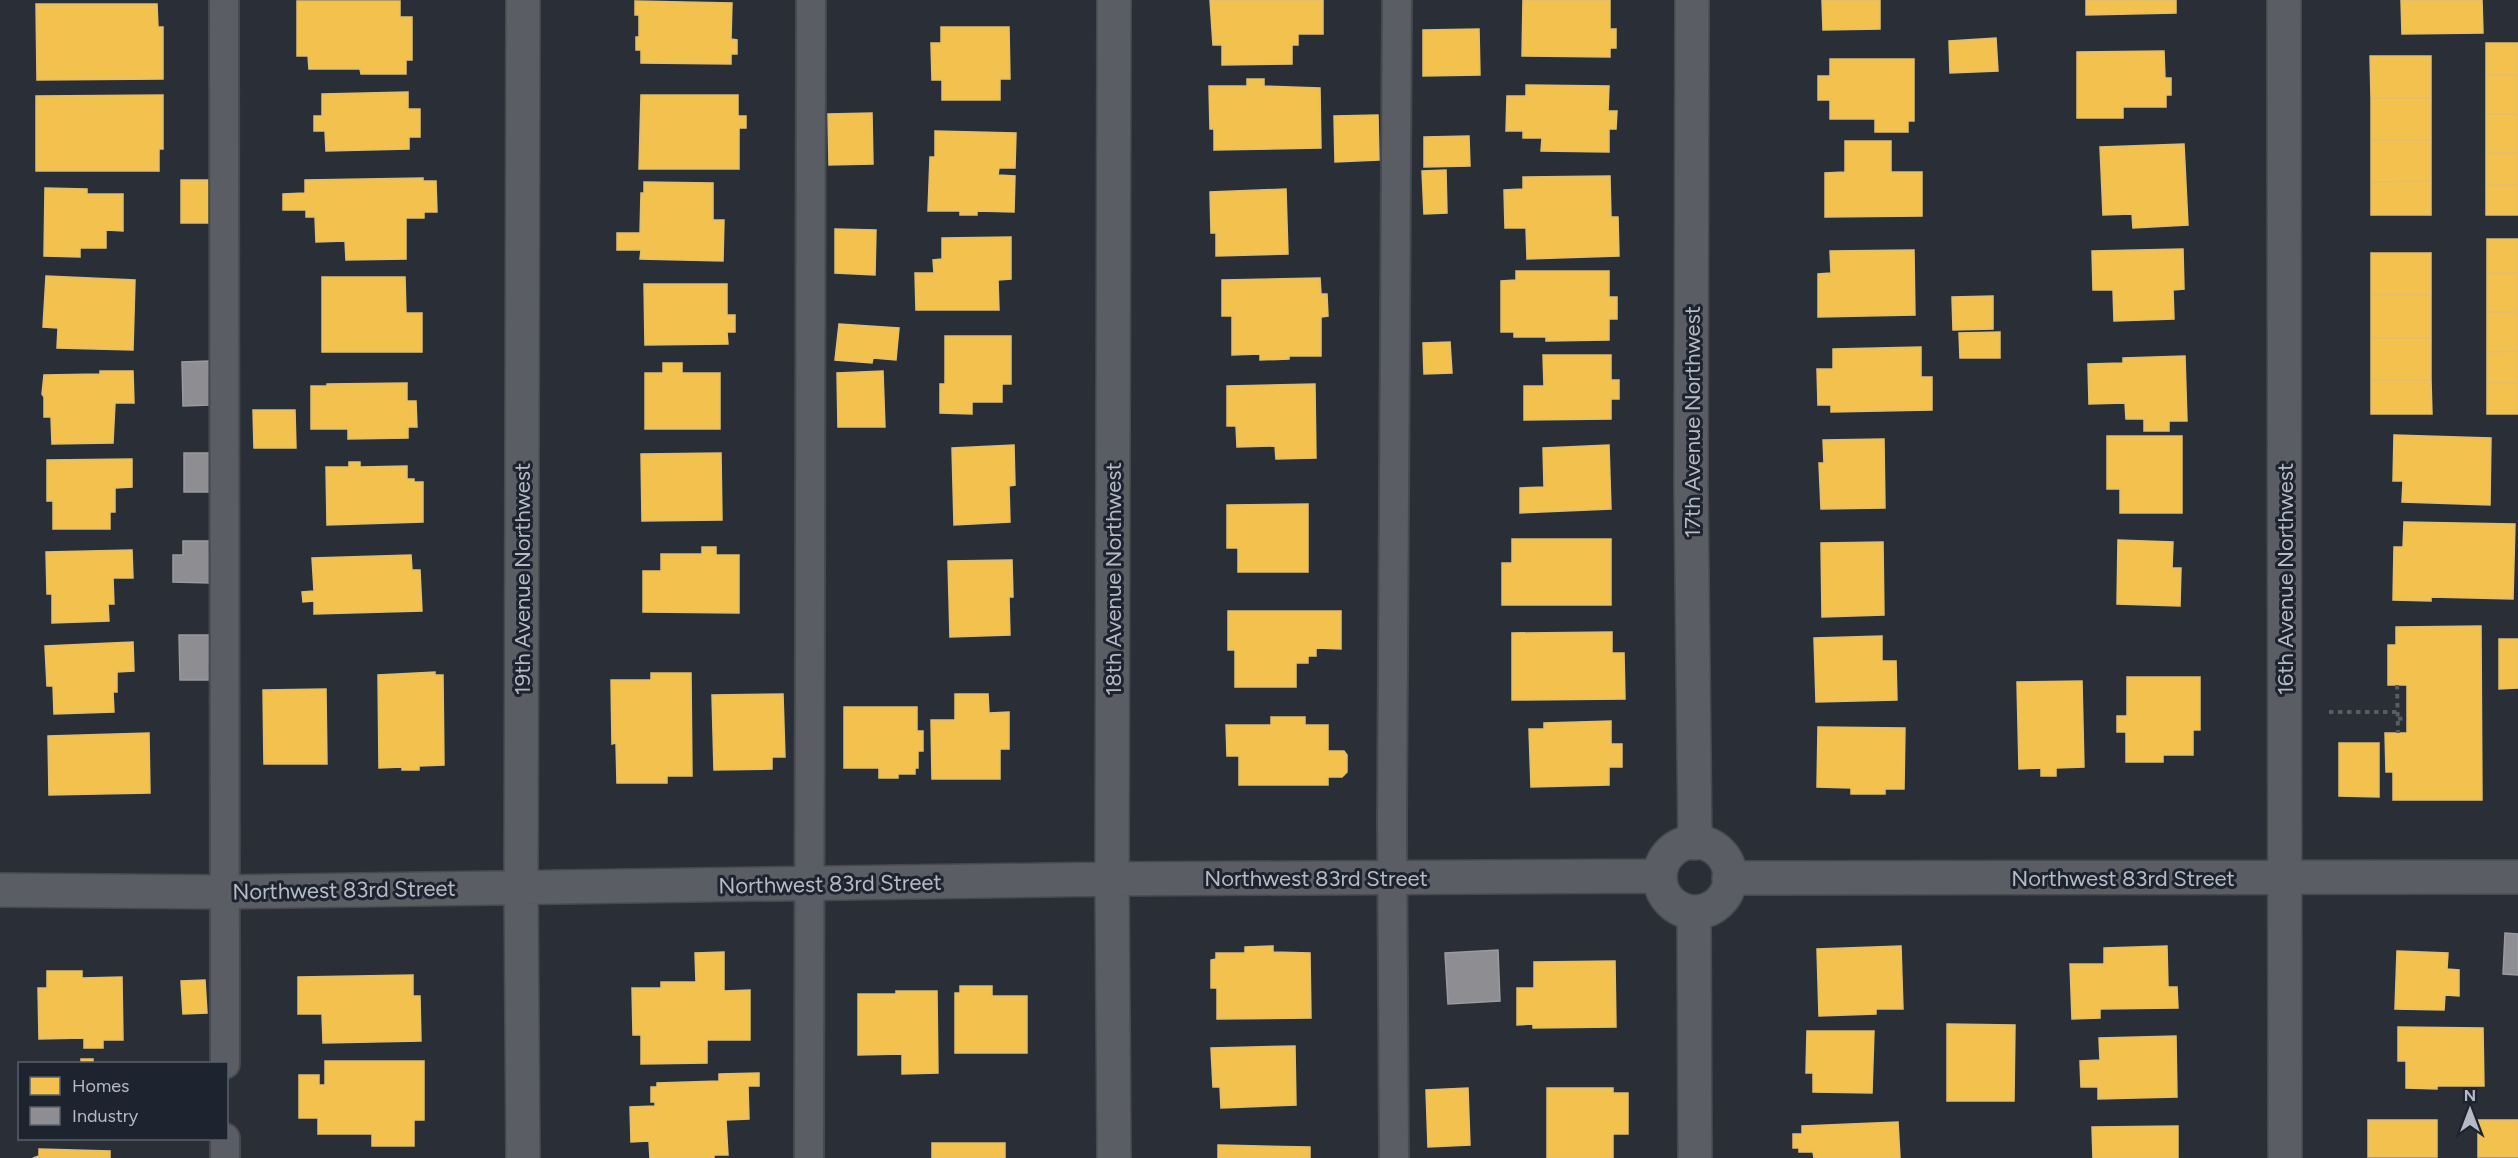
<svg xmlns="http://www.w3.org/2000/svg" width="2518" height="1158" viewBox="0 0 2518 1158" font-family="Figtree,sans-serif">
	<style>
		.homes { fill: #f2c14e; stroke: #e0bf72; stroke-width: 1.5 }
		.industry { fill: #8d8d92; stroke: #999aa2; stroke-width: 1.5 }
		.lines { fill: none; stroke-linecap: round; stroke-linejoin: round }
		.service-casing { stroke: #46494e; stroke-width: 32 }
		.minor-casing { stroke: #46494e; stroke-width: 36 }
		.path { stroke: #595c61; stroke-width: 4; stroke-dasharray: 4.5 4.5; stroke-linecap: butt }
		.service { stroke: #5a5d63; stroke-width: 28 }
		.minor { stroke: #5a5d63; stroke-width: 33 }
		.labels { text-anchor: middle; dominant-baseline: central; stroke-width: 6; stroke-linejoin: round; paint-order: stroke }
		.street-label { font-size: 22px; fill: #b5bac6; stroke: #1e242f }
	</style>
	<rect width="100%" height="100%" fill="#2a2e36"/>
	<path class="homes" d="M 1210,0 L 1323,0 L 1323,34 L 1298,34 L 1298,45 L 1292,45 L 1292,64 L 1222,65 L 1222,45 L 1213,45 Z
		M 1523,0 L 1610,0 L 1610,29 L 1616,29 L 1616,48 L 1610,48 L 1610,57 L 1522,56 Z
		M 1822,0 L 1880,0 L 1880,29 L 1823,30 Z
		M 2086,0 L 2176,0 L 2176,13 L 2086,15 Z
		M 2401,0 L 2482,0 L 2483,33 L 2402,34 Z
		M 297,1 L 400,1 L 400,17 L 412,17 L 412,60 L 406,60 L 406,74 L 361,74 L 360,69 L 309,69 L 308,56 L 297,56 Z
		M 635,1 L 732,3 L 731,39 L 737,40 L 737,54 L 731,54 L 731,64 L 641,63 L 641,50 L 636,50 L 636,37 L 639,37 L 639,15 L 635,15 Z
		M 36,4 L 157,4 L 158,27 L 163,27 L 163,79 L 37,80 Z
		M 941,27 L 1009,27 L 1010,79 L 1000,79 L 1000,100 L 942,100 L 942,80 L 932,80 L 931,43 L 941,43 Z
		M 1479,29 L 1480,75 L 1423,76 L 1423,30 Z
		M 1996,38 L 1998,71 L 1950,73 L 1949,41 Z
		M 2486,43 L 2518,43 L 2518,75 L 2486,75 Z
		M 2164,51 L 2165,78 L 2171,78 L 2171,95 L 2166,95 L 2166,107 L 2123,107 L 2123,118 L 2077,118 L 2077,52 Z
		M 2370,56 L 2431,56 L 2431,98 L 2371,98 Z
		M 1830,59 L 1914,59 L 1914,121 L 1908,121 L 1908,132 L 1875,132 L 1875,119 L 1830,119 L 1830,100 L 1818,100 L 1818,76 L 1830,76 Z
		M 2486,75 L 2518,75 L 2518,114 L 2486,114 Z
		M 1247,79 L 1264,79 L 1264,86 L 1320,88 L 1321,148 L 1214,150 L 1214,129 L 1210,129 L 1209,86 L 1247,86 Z
		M 1526,85 L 1609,86 L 1608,111 L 1617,111 L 1616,129 L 1609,129 L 1609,152 L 1541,151 L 1542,138 L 1523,138 L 1523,131 L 1506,131 L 1507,96 L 1526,96 Z
		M 408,92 L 408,109 L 420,109 L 420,137 L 409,137 L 409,149 L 326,151 L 325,131 L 314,131 L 314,116 L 322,116 L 322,94 Z
		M 163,95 L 163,149 L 159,149 L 159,171 L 36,171 L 36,96 Z
		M 641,95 L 738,95 L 738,116 L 746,116 L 746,128 L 739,128 L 739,169 L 639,169 Z
		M 2371,98 L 2431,98 L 2431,140 L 2371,140 Z
		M 872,113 L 873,164 L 829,165 L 828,114 Z
		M 2486,114 L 2518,114 L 2518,153 L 2486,153 Z
		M 1378,115 L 1379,160 L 1335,162 L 1334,116 Z
		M 935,131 L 1016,133 L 1015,168 L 999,168 L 998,175 L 1015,176 L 1014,212 L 977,211 L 977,215 L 960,215 L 960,211 L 928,211 L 930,157 L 935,157 Z
		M 1469,136 L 1470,166 L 1424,167 L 1424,137 Z
		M 2371,140 L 2431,140 L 2431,181 L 2371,182 Z
		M 1845,141 L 1891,141 L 1891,172 L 1922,172 L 1922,216 L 1825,217 L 1825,173 L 1845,172 Z
		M 2184,144 L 2188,225 L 2133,228 L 2132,214 L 2103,215 L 2100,147 Z
		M 2486,153 L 2518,153 L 2518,185 L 2486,185 Z
		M 1446,170 L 1447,213 L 1424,214 L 1422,171 Z
		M 1610,176 L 1611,217 L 1618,217 L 1619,256 L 1527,259 L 1526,228 L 1505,228 L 1504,190 L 1523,189 L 1523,177 Z
		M 423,178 L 423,181 L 436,181 L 437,212 L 424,212 L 424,218 L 406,218 L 406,259 L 346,260 L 345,241 L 316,242 L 315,217 L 306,217 L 306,210 L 283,210 L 283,194 L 305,193 L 305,180 Z
		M 181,180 L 211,180 L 210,223 L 181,223 Z
		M 2431,181 L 2431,215 L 2371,215 L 2371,182 Z
		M 644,182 L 713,183 L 713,220 L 724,220 L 723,261 L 640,259 L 641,250 L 617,250 L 617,233 L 640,233 L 641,193 L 644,193 Z
		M 2486,185 L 2518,185 L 2518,215 L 2486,215 Z
		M 45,188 L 87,189 L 87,194 L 123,194 L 123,231 L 106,230 L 106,248 L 80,248 L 80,257 L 44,256 Z
		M 1286,189 L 1288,254 L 1216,256 L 1216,233 L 1211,233 L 1210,192 Z
		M 835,229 L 876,230 L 875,275 L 835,273 Z
		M 1011,237 L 1011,279 L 998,280 L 999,310 L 916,310 L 915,273 L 934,273 L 933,260 L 942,259 L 942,238 Z
		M 2487,239 L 2518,239 L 2518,273 L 2487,273 Z
		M 2183,249 L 2184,289 L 2173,290 L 2174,319 L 2114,321 L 2113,290 L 2093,290 L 2092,251 Z
		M 1914,250 L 1915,315 L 1818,317 L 1818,274 L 1831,273 L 1830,251 Z
		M 2371,253 L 2431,253 L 2431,295 L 2371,295 Z
		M 1516,271 L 1609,271 L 1609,297 L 1617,297 L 1617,319 L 1609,319 L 1609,340 L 1546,341 L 1546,337 L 1514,337 L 1514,332 L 1501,332 L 1501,281 L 1516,280 Z
		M 2487,273 L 2518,273 L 2518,312 L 2487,312 Z
		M 46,276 L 135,280 L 133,350 L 57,348 L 58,328 L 43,327 Z
		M 322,277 L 405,277 L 406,313 L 422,313 L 422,352 L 322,352 Z
		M 1320,278 L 1321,294 L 1327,294 L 1328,316 L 1321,317 L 1321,356 L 1289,356 L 1289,359 L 1260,360 L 1260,354 L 1232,355 L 1232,316 L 1222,316 L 1222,280 Z
		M 644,284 L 727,284 L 727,315 L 735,315 L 735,332 L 727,332 L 728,344 L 645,345 Z
		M 2371,295 L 2431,295 L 2431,338 L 2371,338 Z
		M 1993,296 L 1993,329 L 1953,330 L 1952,297 Z
		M 2487,312 L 2518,312 L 2518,351 L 2487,352 Z
		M 839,324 L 899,328 L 896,360 L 873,358 L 872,363 L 835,360 Z
		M 2000,332 L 2000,358 L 1960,358 L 1959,333 Z
		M 945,336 L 1011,336 L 1011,384 L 1002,384 L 1002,402 L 972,402 L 972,414 L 940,413 L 940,384 L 945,384 Z
		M 2371,338 L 2431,338 L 2431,380 L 2371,380 Z
		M 1450,342 L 1452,373 L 1424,374 L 1423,343 Z
		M 1921,347 L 1921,377 L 1932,377 L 1932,410 L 1831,412 L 1831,405 L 1818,405 L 1817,369 L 1833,369 L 1833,349 Z
		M 2518,351 L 2518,383 L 2487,383 L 2487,352 Z
		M 1543,355 L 1611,355 L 1611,380 L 1619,380 L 1619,399 L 1611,399 L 1611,419 L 1524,420 L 1524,386 L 1544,386 Z
		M 2185,356 L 2187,421 L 2169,421 L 2169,431 L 2144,431 L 2144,419 L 2126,419 L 2125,403 L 2089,404 L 2088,364 L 2123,363 L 2123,358 Z
		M 663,363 L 682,363 L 682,373 L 720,373 L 720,429 L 645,429 L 645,373 L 663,373 Z
		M 100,371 L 133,371 L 134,403 L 115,403 L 113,443 L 52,444 L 51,417 L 44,417 L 44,397 L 42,394 L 44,375 L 100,374 Z
		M 883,371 L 885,427 L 838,427 L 837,373 Z
		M 2371,380 L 2431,380 L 2432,414 L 2371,414 Z
		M 407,383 L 407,401 L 416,401 L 417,427 L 408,427 L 408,438 L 348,439 L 348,429 L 311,429 L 311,386 L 327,386 L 327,384 Z
		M 2487,383 L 2518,383 L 2518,414 L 2487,414 Z
		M 1315,384 L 1316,458 L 1276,459 L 1275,446 L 1237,447 L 1236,426 L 1227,426 L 1227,386 Z
		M 253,410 L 295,410 L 296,448 L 254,448 Z
		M 2394,435 L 2491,438 L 2490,505 L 2402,502 L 2403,481 L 2393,481 Z
		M 2107,436 L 2182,436 L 2182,513 L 2120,513 L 2120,489 L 2107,489 Z
		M 1884,439 L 1885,508 L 1821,509 L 1819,463 L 1824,463 L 1823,440 Z
		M 1014,445 L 1015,485 L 1009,486 L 1010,522 L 954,525 L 952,448 Z
		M 1609,445 L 1611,509 L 1520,513 L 1520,488 L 1544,487 L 1543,448 Z
		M 721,453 L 722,520 L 642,521 L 641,454 Z
		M 132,459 L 132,487 L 115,488 L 115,512 L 110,512 L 110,529 L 53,529 L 53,501 L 47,501 L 47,460 Z
		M 349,462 L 360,462 L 360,467 L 407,466 L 407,479 L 414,479 L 414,482 L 423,482 L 423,522 L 327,525 L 326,467 L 349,467 Z
		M 1308,504 L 1308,572 L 1238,572 L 1238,548 L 1227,548 L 1227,505 Z
		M 2404,522 L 2515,524 L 2513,599 L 2431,597 L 2431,601 L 2393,600 L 2394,547 L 2403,547 Z
		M 1512,539 L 1611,539 L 1611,605 L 1502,605 L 1502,563 L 1512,563 Z
		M 2118,540 L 2173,542 L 2172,568 L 2181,568 L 2180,606 L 2117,604 Z
		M 1883,542 L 1884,615 L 1822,617 L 1821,543 Z
		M 702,547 L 716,547 L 716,555 L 739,555 L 739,613 L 643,612 L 643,571 L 661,571 L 661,554 L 702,554 Z
		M 132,550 L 133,578 L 113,578 L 114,604 L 108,604 L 109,621 L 52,623 L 52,594 L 47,594 L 46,552 Z
		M 411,555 L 412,570 L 420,570 L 422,611 L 314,614 L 314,601 L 303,602 L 302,592 L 314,591 L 312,558 Z
		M 1012,560 L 1013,597 L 1009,597 L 1010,635 L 950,637 L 948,561 Z
		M 1228,611 L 1341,611 L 1341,649 L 1316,648 L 1316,656 L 1308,656 L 1308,663 L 1296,663 L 1296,687 L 1235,687 L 1235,650 L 1228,650 Z
		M 2481,626 L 2482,800 L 2393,800 L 2393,772 L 2386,772 L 2385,733 L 2407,733 L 2407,685 L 2388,685 L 2388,645 L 2396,645 L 2396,627 Z
		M 1612,632 L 1612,653 L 1624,653 L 1625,699 L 1512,700 L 1512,633 Z
		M 1882,636 L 1882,661 L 1896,661 L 1897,700 L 1816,702 L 1814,638 Z
		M 2499,639 L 2518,639 L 2518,688 L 2499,689 Z
		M 133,642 L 134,671 L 117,672 L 117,692 L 113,692 L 114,712 L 54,714 L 53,686 L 47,686 L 45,646 Z
		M 435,672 L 435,675 L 443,675 L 444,765 L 419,766 L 419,770 L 402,770 L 402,767 L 379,768 L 378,675 Z
		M 651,673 L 691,673 L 692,776 L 667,776 L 667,783 L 617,783 L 616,743 L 612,744 L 611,680 L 651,680 Z
		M 2127,677 L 2200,677 L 2200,730 L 2193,730 L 2193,755 L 2163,755 L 2163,762 L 2126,762 L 2126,732 L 2117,732 L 2117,716 L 2127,716 Z
		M 2082,681 L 2084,767 L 2056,768 L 2056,776 L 2041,776 L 2041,768 L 2019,769 L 2017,682 Z
		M 326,689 L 327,764 L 264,764 L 263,690 Z
		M 783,694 L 785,757 L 772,757 L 772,769 L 714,770 L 712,695 Z
		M 955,694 L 988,694 L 989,713 L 1009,712 L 1009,749 L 1000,749 L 1000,779 L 932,779 L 931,720 L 955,720 Z
		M 844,707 L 917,707 L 917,731 L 923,731 L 923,751 L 918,751 L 918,768 L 915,768 L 915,774 L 898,774 L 898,778 L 879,778 L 879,768 L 844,768 Z
		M 1271,717 L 1305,717 L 1305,725 L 1328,725 L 1328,751 L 1344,751 L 1347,755 L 1347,772 L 1342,777 L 1328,777 L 1328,785 L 1239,785 L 1239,756 L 1227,756 L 1226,725 L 1271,725 Z
		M 1611,721 L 1611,744 L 1622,744 L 1622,767 L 1609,767 L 1609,785 L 1531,787 L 1529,729 L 1544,729 L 1544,723 Z
		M 1818,727 L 1905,728 L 1904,789 L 1885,789 L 1885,794 L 1851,794 L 1851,788 L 1817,787 Z
		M 149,733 L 150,793 L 49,795 L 48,736 Z
		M 2339,743 L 2379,743 L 2379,797 L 2339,796 Z
		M 1273,946 L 1273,952 L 1310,953 L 1311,1018 L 1217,1019 L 1217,988 L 1211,988 L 1211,960 L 1216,959 L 1216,953 L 1245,953 L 1245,947 Z
		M 1901,946 L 1903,1009 L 1876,1009 L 1876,1014 L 1819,1016 L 1817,949 Z
		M 2167,946 L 2168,987 L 2177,987 L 2178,1008 L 2100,1009 L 2100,1018 L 2072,1019 L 2070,964 L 2104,964 L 2104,948 Z
		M 2397,951 L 2448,953 L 2447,969 L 2459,970 L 2459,996 L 2445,995 L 2444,1010 L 2395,1009 Z
		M 724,952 L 724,991 L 750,990 L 750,1040 L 707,1040 L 707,1063 L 641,1064 L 641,1035 L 633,1035 L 632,988 L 661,988 L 661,982 L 696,982 L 695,953 Z
		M 1615,961 L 1616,1027 L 1533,1028 L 1533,1024 L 1517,1025 L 1517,988 L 1534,988 L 1534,962 Z
		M 47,971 L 82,971 L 82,978 L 122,977 L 123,1040 L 103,1040 L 103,1048 L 84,1048 L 84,1038 L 39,1039 L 38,988 L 47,988 Z
		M 413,975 L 413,996 L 420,996 L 421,1041 L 323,1043 L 322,1014 L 298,1014 L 298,977 Z
		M 205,980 L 207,1013 L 183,1014 L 181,981 Z
		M 960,986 L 992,986 L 992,996 L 1027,996 L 1027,1053 L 955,1053 L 955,993 L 960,993 Z
		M 896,991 L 937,991 L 938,1073 L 902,1074 L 902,1054 L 858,1055 L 858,994 L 896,994 Z
		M 1947,1024 L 2015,1025 L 2014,1101 L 1947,1101 Z
		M 2398,1027 L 2483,1028 L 2484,1086 L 2437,1086 L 2437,1089 L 2406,1088 L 2406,1061 L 2398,1061 Z
		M 1807,1031 L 1874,1031 L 1872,1093 L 1813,1092 L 1813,1073 L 1806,1073 Z
		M 2176,1036 L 2177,1097 L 2098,1099 L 2098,1087 L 2081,1087 L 2080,1061 L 2100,1060 L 2099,1038 Z
		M 1295,1046 L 1296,1105 L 1221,1108 L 1220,1087 L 1213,1087 L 1211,1048 Z
		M 81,1059 L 93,1059 L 93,1064 L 58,1064 L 81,1063 Z
		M 325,1061 L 424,1061 L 424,1120 L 414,1120 L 414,1146 L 372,1146 L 372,1134 L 318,1134 L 318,1118 L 299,1118 L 299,1075 L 319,1075 L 319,1085 L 325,1085 Z
		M 759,1073 L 759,1086 L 748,1086 L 749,1119 L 726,1120 L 728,1155 L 714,1155 L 714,1158 L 650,1158 L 649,1141 L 631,1142 L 630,1107 L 655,1106 L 655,1102 L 651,1102 L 651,1087 L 657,1087 L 657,1083 L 719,1081 L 719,1074 Z
		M 1468,1088 L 1470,1145 L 1428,1147 L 1426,1090 Z
		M 1547,1088 L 1613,1088 L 1613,1093 L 1628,1093 L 1628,1134 L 1613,1134 L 1613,1158 L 1547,1158 Z
		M 2368,1120 L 2437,1120 L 2437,1157 L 2368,1157 Z
		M 2478,1120 L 2518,1120 L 2518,1157 L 2478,1157 Z
		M 1898,1122 L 1900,1158 L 1814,1158 L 1813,1152 L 1799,1152 L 1799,1148 L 1793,1148 L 1793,1134 L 1802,1134 L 1802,1126 Z
		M 2178,1126 L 2178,1158 L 2093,1158 L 2092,1127 Z
		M 932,1143 L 1005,1143 L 1005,1158 L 932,1158 Z
		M 1218,1145 L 1310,1147 L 1310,1158 L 1218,1158 Z
		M 39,1149 L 110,1151 L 110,1158 L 33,1158 L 39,1156 Z"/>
	<path class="industry" d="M 209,361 L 210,405 L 183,406 L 182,362 Z
		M 184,453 L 209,453 L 210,492 L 184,492 Z
		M 183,541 L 210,541 L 210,583 L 173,582 L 173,555 L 183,555 Z
		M 179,635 L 209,635 L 210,680 L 180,680 Z
		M 2505,933 L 2518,934 L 2518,975 L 2503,974 Z
		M 1498,950 L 1500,1001 L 1448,1004 L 1445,953 Z"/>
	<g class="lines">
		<g class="service-casing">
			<path id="service" d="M 224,0 L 225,1064
				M 225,1138 L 225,1158
				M 809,1158 L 811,0
				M 1394,1158 L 1392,823 L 1397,0"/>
		</g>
		<g class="minor-casing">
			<path id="minor" d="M 1692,0 L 1691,488 L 1695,843
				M 2284,0 L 2285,1158
				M1660 877a35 35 0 1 1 70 0a35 35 0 1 1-70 0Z
				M 1729,878 L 2518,877
				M 0,890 L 224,892 L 1112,879 L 1660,876
				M 1694,912 L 1695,1158
				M 523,1158 L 521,887 L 523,0
				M 1114,1158 L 1112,879 L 1114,0"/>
		</g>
		<path class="path" d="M 2397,685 L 2398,733
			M 2329,712 L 2398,712
			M 2398,719 L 2407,718"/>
		<use href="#service" class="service"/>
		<use href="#minor" class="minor"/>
	</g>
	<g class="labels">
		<g class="street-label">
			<text transform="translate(1692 422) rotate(-90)">17th Avenue Northwest</text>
			<text transform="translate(522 579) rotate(-90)">19th Avenue Northwest</text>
			<text transform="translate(1113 579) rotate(-90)">18th Avenue Northwest</text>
			<text transform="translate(2285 579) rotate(-90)">16th Avenue Northwest</text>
			<text x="1316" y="878">Northwest 83rd Street</text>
			<text x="2123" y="878">Northwest 83rd Street</text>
			<text transform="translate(830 884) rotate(-1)">Northwest 83rd Street</text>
			<text transform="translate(344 890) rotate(-1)">Northwest 83rd Street</text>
		</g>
	</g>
	<rect x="18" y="1062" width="210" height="78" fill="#1e242f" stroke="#5a606b" stroke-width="1.5"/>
	<rect x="30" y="1077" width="30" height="18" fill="#f2c14e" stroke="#5a606b" stroke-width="1.5"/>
	<text x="72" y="1092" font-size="18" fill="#b5bac6">Homes</text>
	<rect x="30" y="1107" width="30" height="18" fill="#8d8d92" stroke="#5a606b" stroke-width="1.5"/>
	<text x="72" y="1122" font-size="18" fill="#b5bac6">Industry</text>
	<g transform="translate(2470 1110)" stroke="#1e242f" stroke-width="4.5" paint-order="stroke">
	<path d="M0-4.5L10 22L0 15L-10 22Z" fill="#b5bac6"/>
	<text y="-9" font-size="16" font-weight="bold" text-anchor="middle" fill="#b5bac6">N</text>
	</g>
</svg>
